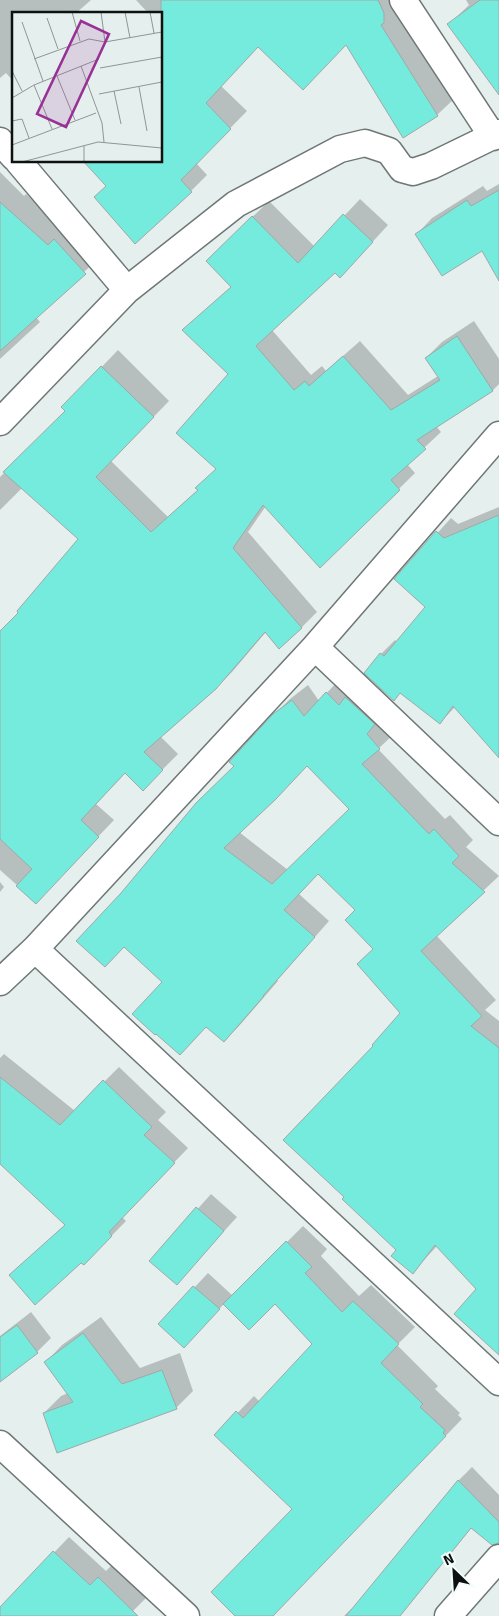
<svg xmlns="http://www.w3.org/2000/svg" width="499" height="1616" viewBox="0 0 499 1616" font-family="Signika,sans-serif">
	<style>
		.shadow { fill: #0003; fill-rule: evenodd }
		.building { fill: #75ebdd; stroke: #9fa9a7; fill-rule: evenodd }
		.lines { fill: none; stroke-linecap: round; stroke-linejoin: round }
		.minor-casing { stroke: #6e7775; stroke-width: 29 }
		.minor { stroke: #fff; stroke-width: 26 }
		.inset-road { fill: none; stroke: #8f9695; stroke-width: 1 }
		.view { fill: #993194; fill-opacity: 0.15; stroke: #993194; stroke-width: 2.5 }
		.inset-edge { fill: none; stroke: #0d1110; stroke-width: 2.5 }
	</style>
	<rect width="100%" height="100%" fill="#e5efee"/>
	<path class="shadow" d="M 0,0 L 91,0 L 75,14 L 14,14 L 14,82 L 6,73 L 0,78 Z
		M 136,0 L 401,0 L 454,99 L 437,115 L 347,44 L 259,46 L 221,86 L 247,111 L 196,163 L 207,175 L 191,191 L 161,161 L 161,14 L 149,14 Z
		M 466,0 L 499,0 L 499,93 L 449,24 L 469,5 Z
		M 0,172 L 24,196 L 26,194 L 65,229 L 101,256 L 36,317 L 40,322 L 0,359 Z
		M 499,184 L 499,269 L 483,249 L 417,234 L 432,218 L 483,186 L 487,191 Z
		M 360,199 L 388,225 L 356,260 L 335,272 L 272,330 L 311,375 L 322,366 L 326,371 L 360,341 L 408,395 L 438,376 L 426,358 L 442,342 L 474,321 L 499,359 L 499,384 L 493,390 L 436,426 L 441,432 L 407,464 L 415,473 L 320,567 L 266,506 L 248,532 L 317,612 L 301,628 L 266,632 L 232,672 L 215,688 L 160,736 L 178,754 L 143,789 L 126,772 L 96,804 L 114,820 L 36,902 L 0,870 L 0,634 L 20,613 L 80,539 L 22,488 L 0,510 L 0,477 L 67,411 L 63,407 L 118,350 L 169,401 L 111,461 L 168,517 L 199,489 L 217,468 L 230,374 L 184,330 L 232,286 L 207,261 L 269,201 L 315,247 Z
		M 499,507 L 499,756 L 455,707 L 440,723 L 381,654 L 395,640 L 397,642 L 426,607 L 396,579 L 451,518 L 458,524 Z
		M 342,677 L 395,733 L 378,749 L 445,819 L 450,815 L 473,840 L 466,847 L 499,876 L 436,935 L 496,1000 L 485,1010 L 499,1021 L 499,1258 L 437,1246 L 413,1272 L 398,1250 L 345,1197 L 375,1046 L 402,1013 L 356,910 L 318,873 L 299,894 L 329,921 L 277,980 L 278,981 L 239,1026 L 224,1041 L 207,1026 L 164,982 L 236,766 L 274,715 L 290,699 L 308,685 L 319,701 ZM 307,765 L 351,809 L 288,870 L 239,832 Z
		M 0,882 L 4,887 L 0,892 Z
		M 4,1054 L 75,1111 L 119,1067 L 166,1112 L 158,1120 L 188,1148 L 122,1217 L 126,1221 L 84,1264 L 81,1261 L 10,1275 L 66,1224 L 0,1162 L 0,1058 Z
		M 211,1194 L 237,1217 L 177,1283 L 151,1261 Z
		M 303,1226 L 327,1249 L 321,1256 L 359,1296 L 371,1285 L 415,1327 L 397,1345 L 438,1386 L 435,1389 L 460,1413 L 458,1415 L 462,1419 L 271,1616 L 237,1616 L 294,1509 L 216,1435 L 254,1396 L 260,1402 L 314,1344 L 275,1302 L 224,1304 L 197,1332 L 160,1324 L 208,1273 L 233,1296 Z
		M 31,1312 L 51,1338 L 37,1352 L 0,1380 L 0,1336 Z
		M 101,1317 L 140,1368 L 180,1353 L 193,1391 L 176,1408 L 44,1413 L 61,1396 L 68,1393 L 45,1363 L 62,1345 Z
		M 472,1467 L 499,1495 L 499,1542 L 472,1527 L 400,1616 L 344,1616 L 351,1609 L 353,1610 L 458,1481 Z
		M 69,1537 L 106,1571 L 114,1563 L 148,1596 L 128,1616 L 0,1616 L 0,1609 Z"/>
	<path class="building" d="M 161,0 L 378,0 L 384,13 L 384,23 L 381,25 L 438,116 L 403,138 L 346,45 L 303,90 L 258,47 L 206,103 L 231,129 L 181,180 L 192,192 L 135,244 L 94,197 L 106,186 L 83,161 L 161,161 Z
		M 480,0 L 499,0 L 499,95 L 447,24 Z
		M 499,190 L 499,281 L 482,251 L 442,276 L 415,234 L 467,200 L 471,206 Z
		M 0,202 L 48,245 L 54,239 L 86,274 L 0,351 Z
		M 343,214 L 373,242 L 340,278 L 335,273 L 256,346 L 294,390 L 305,381 L 309,386 L 343,356 L 391,410 L 440,380 L 425,358 L 457,336 L 493,391 L 417,440 L 426,449 L 391,480 L 400,490 L 320,568 L 263,505 L 233,548 L 302,628 L 279,649 L 265,632 L 216,689 L 144,752 L 163,770 L 143,791 L 125,773 L 81,820 L 99,837 L 36,904 L 16,886 L 32,869 L 0,839 L 0,631 L 18,613 L 17,611 L 78,539 L 3,472 L 65,411 L 61,407 L 101,366 L 154,417 L 96,477 L 151,532 L 198,490 L 195,488 L 216,469 L 176,433 L 228,374 L 182,330 L 231,287 L 206,261 L 252,216 L 298,263 Z
		M 499,515 L 499,758 L 453,706 L 440,724 L 400,693 L 394,701 L 364,673 L 380,653 L 384,656 L 425,607 L 394,579 L 436,531 L 444,538 Z
		M 326,692 L 339,705 L 345,697 L 375,724 L 367,734 L 380,749 L 362,764 L 429,834 L 434,829 L 459,856 L 452,863 L 485,892 L 421,951 L 482,1016 L 471,1026 L 499,1048 L 499,1355 L 454,1314 L 476,1289 L 435,1245 L 413,1274 L 391,1256 L 396,1250 L 342,1199 L 344,1197 L 283,1140 L 373,1046 L 372,1045 L 400,1013 L 357,964 L 373,949 L 345,920 L 355,910 L 318,874 L 284,910 L 315,937 L 263,996 L 264,996 L 224,1042 L 206,1027 L 180,1055 L 156,1034 L 155,1035 L 132,1014 L 162,982 L 124,947 L 105,967 L 76,941 L 121,893 L 196,803 L 234,766 L 229,762 L 273,714 L 292,700 L 304,716 ZM 307,766 L 349,809 L 272,884 L 224,848 L 275,800 Z
		M 0,1077 L 60,1125 L 103,1080 L 152,1127 L 144,1135 L 175,1163 L 109,1232 L 112,1236 L 84,1265 L 81,1263 L 35,1305 L 9,1275 L 65,1225 L 0,1164 Z
		M 196,1207 L 224,1231 L 177,1285 L 149,1261 Z
		M 286,1241 L 312,1267 L 305,1273 L 342,1312 L 353,1301 L 399,1344 L 381,1363 L 423,1404 L 420,1407 L 445,1430 L 443,1433 L 446,1436 L 273,1616 L 235,1616 L 211,1592 L 292,1509 L 214,1435 L 236,1411 L 243,1418 L 312,1344 L 275,1304 L 249,1330 L 223,1304 Z
		M 193,1286 L 220,1309 L 184,1348 L 158,1324 Z
		M 17,1325 L 38,1353 L 0,1382 L 0,1337 Z
		M 83,1333 L 122,1384 L 162,1370 L 177,1409 L 57,1453 L 43,1413 L 73,1402 L 44,1362 Z
		M 458,1480 L 499,1522 L 499,1543 L 492,1545 L 471,1528 L 400,1616 L 346,1616 Z
		M 53,1551 L 90,1585 L 98,1577 L 138,1616 L 0,1616 L 0,1607 Z"/>
	<g class="lines">
		<g class="minor-casing">
			<path id="minor" d="M 403,0 L 493,137
				M 0,141 L 14,157
				M 18,161 L 127,290
				M 0,422 L 127,290 L 236,204 L 340,149 L 365,143 L 389,151 L 402,169 L 413,172 L 431,166 L 499,133
				M 315,647 L 499,822
				M 35,949 L 499,1382
				M 0,982 L 35,949 L 315,647 L 499,435
				M 0,1444 L 186,1616
				M 448,1616 L 499,1558"/>
		</g>
		<use href="#minor" class="minor"/>
	</g>
	<g transform="translate(12 12)">
		<rect width="150" height="150" fill="#e5efee"/>
		<path class="inset-road" d="M 60,0 L 68,29M 89,0 L 93,30M 113,0 L 118,26M 138,0 L 142,21M 35,6 L 46,37M 10,10 L 31,69M 22,47 L 77,27 L 93,30 L 150,20M 69,54 L 90,111 L 92,130M 88,56 L 150,45M 0,59 L 10,79M 45,64 L 63,108M 22,73 L 40,117M 127,75 L 135,119M 102,79 L 109,112M 87,82 L 150,70M 0,86 L 22,73 L 87,47M 0,109 L 10,107 L 17,126M 0,133 L 84,101M 10,150 L 86,130 L 150,136M 72,150 L 72,134"/>
		<path class="view" d="M 69,9 L 97,22 L 54,115 L 25,102 Z"/>
		<rect width="150" height="150" class="inset-edge"/>
	</g>
	<g transform="translate(454 1571) rotate(335)" stroke="#f3fdfb" stroke-width="4" paint-order="stroke">
	<path d="M0-4L9 19L0 12L-9 19Z" fill="#0d1110"/>
	<text y="-8" font-size="14" font-weight="bold" text-anchor="middle" fill="#0d1110">N</text>
	</g>
</svg>
